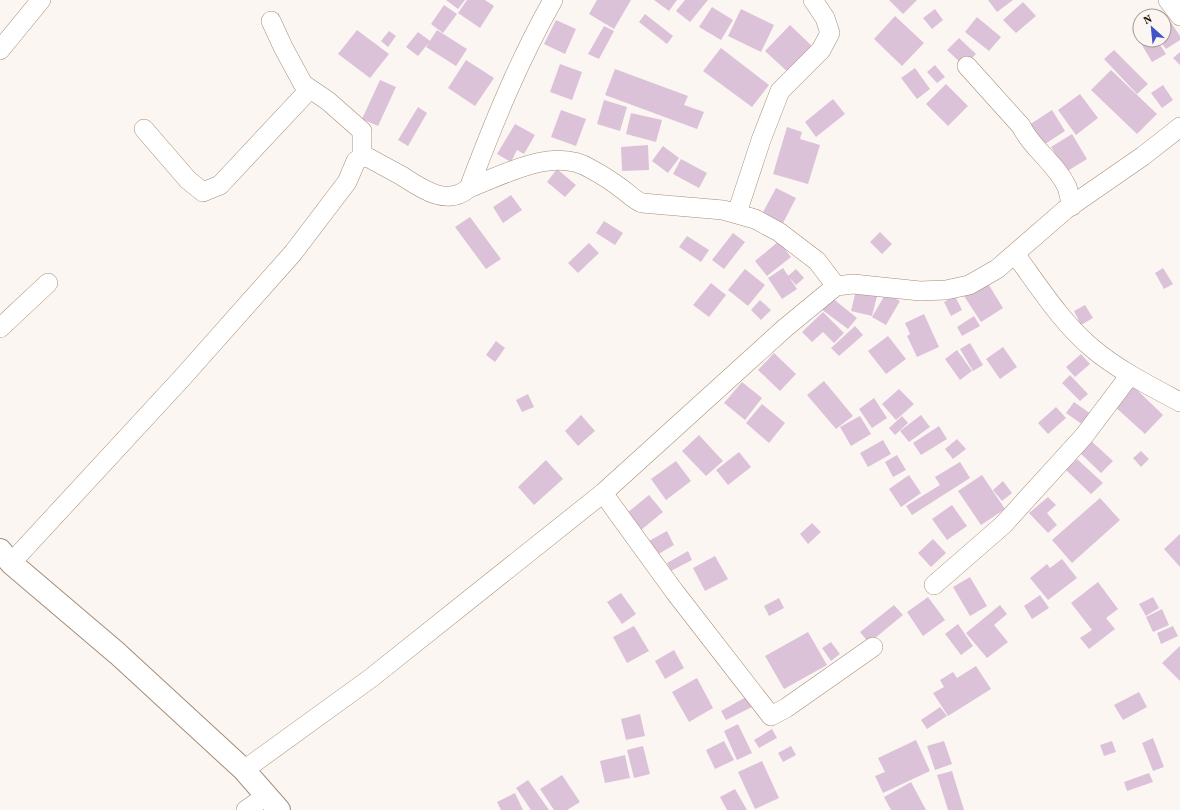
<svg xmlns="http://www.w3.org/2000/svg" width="1180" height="810" viewBox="0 0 1180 810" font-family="'Source Serif 4',serif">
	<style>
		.building { fill: #dbc2d9 }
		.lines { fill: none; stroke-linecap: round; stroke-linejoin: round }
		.street-casing { stroke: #a58d77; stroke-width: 20 }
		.secondary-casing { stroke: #a58d77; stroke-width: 24 }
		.street { stroke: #fff; stroke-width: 19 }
		.secondary { stroke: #fff; stroke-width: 22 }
	</style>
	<rect width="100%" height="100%" fill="#fcf6f2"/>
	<path class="building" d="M 446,0 L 465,0 L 458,9 Z
		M 467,0 L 485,0 L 494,6 L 480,28 L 458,13 Z
		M 597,0 L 631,0 L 614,29 L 589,14 Z
		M 654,0 L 677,0 L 669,11 Z
		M 685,0 L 708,0 L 690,22 L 676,11 Z
		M 889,0 L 917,0 L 903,14 Z
		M 988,0 L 1013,0 L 997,12 Z
		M 1023,2 L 1036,16 L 1016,33 L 1003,20 Z
		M 444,5 L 457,14 L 443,33 L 431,24 Z
		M 712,7 L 733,20 L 721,40 L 699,27 Z
		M 741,9 L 774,25 L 761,52 L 728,36 Z
		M 935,9 L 943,20 L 932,29 L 923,18 Z
		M 645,14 L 673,36 L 667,44 L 639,22 Z
		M 1166,15 L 1180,36 L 1180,40 L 1166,49 L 1159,40 L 1164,40 L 1164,16 Z
		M 895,16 L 924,43 L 902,66 L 874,39 Z
		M 977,17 L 1001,37 L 989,51 L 965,32 Z
		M 556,20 L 576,29 L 565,54 L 544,44 Z
		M 790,25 L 815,49 L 791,75 L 765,51 Z
		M 604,26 L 614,31 L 599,59 L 588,54 Z
		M 357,30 L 389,54 L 370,78 L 338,54 Z
		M 437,30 L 467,49 L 456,66 L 426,47 Z
		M 389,31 L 396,36 L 388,47 L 381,41 Z
		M 418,32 L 430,41 L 418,56 L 406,47 Z
		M 1140,33 L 1140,40 L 1157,40 L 1166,54 L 1152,62 L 1136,35 Z
		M 959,38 L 976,54 L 964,66 L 947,50 Z
		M 721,48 L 769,85 L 752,107 L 703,71 Z
		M 1114,50 L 1148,84 L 1137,94 L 1104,59 Z
		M 1180,52 L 1180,65 L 1173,58 Z
		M 466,60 L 494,78 L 475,106 L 448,88 Z
		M 560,64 L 582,72 L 572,100 L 550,92 Z
		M 935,65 L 945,77 L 937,83 L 927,72 Z
		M 915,68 L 930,89 L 917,99 L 901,78 Z
		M 615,69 L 688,96 L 684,105 L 704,112 L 697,129 L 605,95 Z
		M 1111,70 L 1157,114 L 1137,134 L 1091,90 Z
		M 380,80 L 396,87 L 378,126 L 362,119 Z
		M 946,84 L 968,106 L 948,126 L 926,104 Z
		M 1163,85 L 1173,100 L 1162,108 L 1151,93 Z
		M 1080,94 L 1098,118 L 1076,135 L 1058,110 Z
		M 833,99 L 845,114 L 816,137 L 805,122 Z
		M 604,100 L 627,107 L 620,131 L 597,124 Z
		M 418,107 L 427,113 L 408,146 L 398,140 Z
		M 561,110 L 586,119 L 576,146 L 551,137 Z
		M 1052,110 L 1065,131 L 1042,146 L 1029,125 Z
		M 631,113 L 662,120 L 656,142 L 626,134 Z
		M 515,124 L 535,135 L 524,154 L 517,150 L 511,162 L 497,154 Z
		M 787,127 L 802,132 L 800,139 L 820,145 L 808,184 L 773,174 Z
		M 1072,134 L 1087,159 L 1066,172 L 1051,147 Z
		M 648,145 L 649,170 L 622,171 L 621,147 Z
		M 663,146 L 679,158 L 668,173 L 652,161 Z
		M 681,159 L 707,173 L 699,188 L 673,174 Z
		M 557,169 L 576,185 L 565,197 L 547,182 Z
		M 776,188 L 796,198 L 782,225 L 762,214 Z
		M 511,195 L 522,210 L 503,223 L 493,207 Z
		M 470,217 L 501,259 L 486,269 L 455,227 Z
		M 604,221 L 623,233 L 615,245 L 596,233 Z
		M 880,232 L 892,244 L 882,254 L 870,242 Z
		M 733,233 L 745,242 L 724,269 L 712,260 Z
		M 687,236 L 709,250 L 701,262 L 679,247 Z
		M 779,241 L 791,257 L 767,276 L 755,261 Z
		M 589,243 L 599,253 L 578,273 L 568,263 Z
		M 783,268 L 797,289 L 782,299 L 768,278 Z
		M 1163,268 L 1173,284 L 1164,289 L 1155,273 Z
		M 745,269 L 765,285 L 748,306 L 728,290 Z
		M 796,269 L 804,278 L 796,285 L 788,276 Z
		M 987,282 L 1003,308 L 981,322 L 964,296 Z
		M 711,283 L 726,295 L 709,317 L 693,305 Z
		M 857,286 L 878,292 L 872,316 L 851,311 Z
		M 886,293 L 900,301 L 886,325 L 872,317 Z
		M 955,296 L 962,310 L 951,316 L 944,302 Z
		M 831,297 L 857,318 L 848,329 L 821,309 Z
		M 760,300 L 771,310 L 761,320 L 751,310 Z
		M 1085,305 L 1093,318 L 1081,325 L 1074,311 Z
		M 823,312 L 844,333 L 834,343 L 823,332 L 812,342 L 802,332 Z
		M 924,314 L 939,347 L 917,357 L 907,336 L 910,334 L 905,323 Z
		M 974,316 L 980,326 L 962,336 L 957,327 Z
		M 855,326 L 863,335 L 839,356 L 831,348 Z
		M 888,336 L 906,359 L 886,374 L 868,351 Z
		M 496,341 L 505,348 L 495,362 L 486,355 Z
		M 970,343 L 983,365 L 973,371 L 960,349 Z
		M 1003,347 L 1017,367 L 1000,379 L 986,359 Z
		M 957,350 L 972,371 L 960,380 L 945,359 Z
		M 774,353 L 796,374 L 780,391 L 758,370 Z
		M 1081,354 L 1090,364 L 1075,377 L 1066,367 Z
		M 1070,375 L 1088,394 L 1080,401 L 1062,383 Z
		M 824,381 L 853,416 L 836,429 L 807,395 Z
		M 742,382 L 762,398 L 745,420 L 724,403 Z
		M 1132,385 L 1163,415 L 1145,434 L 1113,405 Z
		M 899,389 L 914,404 L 896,420 L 882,404 Z
		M 528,394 L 534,407 L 522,412 L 516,400 Z
		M 874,398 L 887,418 L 872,428 L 859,409 Z
		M 1074,402 L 1091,414 L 1083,425 L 1066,413 Z
		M 762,404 L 785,423 L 769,443 L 746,423 Z
		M 1056,407 L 1066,418 L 1048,434 L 1038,423 Z
		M 581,415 L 595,431 L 578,446 L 565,431 Z
		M 921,415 L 930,427 L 909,442 L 900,431 Z
		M 860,416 L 871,434 L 851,446 L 840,427 Z
		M 902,416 L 908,423 L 895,435 L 889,428 Z
		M 939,426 L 947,439 L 921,455 L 913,443 Z
		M 699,435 L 723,461 L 706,476 L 682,451 Z
		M 1088,438 L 1113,461 L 1101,473 L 1077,450 Z
		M 957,439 L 966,449 L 953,459 L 945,449 Z
		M 883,440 L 891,454 L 868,467 L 860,453 Z
		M 1141,451 L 1149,459 L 1141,467 L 1133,458 Z
		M 739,452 L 751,467 L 728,485 L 716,470 Z
		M 897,455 L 906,470 L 893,477 L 885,462 Z
		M 1077,459 L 1103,483 L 1091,494 L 1066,470 Z
		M 546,460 L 563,479 L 534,505 L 518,487 Z
		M 676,461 L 691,481 L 666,500 L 651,479 Z
		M 960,462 L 970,478 L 912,515 L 906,506 L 940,485 L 935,477 Z
		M 909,475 L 921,493 L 901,507 L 889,489 Z
		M 982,475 L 1005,509 L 981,525 L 958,491 Z
		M 1003,481 L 1012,493 L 1002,501 L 993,490 Z
		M 649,495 L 663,512 L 641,530 L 627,513 Z
		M 1048,497 L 1056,505 L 1047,513 L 1057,525 L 1048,533 L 1029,513 Z
		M 1100,498 L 1120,520 L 1072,563 L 1052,540 Z
		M 952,505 L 967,526 L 947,540 L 932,519 Z
		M 812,523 L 821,532 L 808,544 L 800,534 Z
		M 667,531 L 674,545 L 655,556 L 647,542 Z
		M 1180,534 L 1180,567 L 1164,549 Z
		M 933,539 L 946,553 L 931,567 L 918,553 Z
		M 688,551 L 692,560 L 671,571 L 667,563 Z
		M 715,556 L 728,579 L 705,591 L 693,568 Z
		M 1062,559 L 1077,578 L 1048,600 L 1030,578 L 1047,564 L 1050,568 Z
		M 970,577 L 987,606 L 970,616 L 953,587 Z
		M 1098,582 L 1118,609 L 1106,618 L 1115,629 L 1089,649 L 1080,638 L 1092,630 L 1071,603 Z
		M 621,593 L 636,614 L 622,624 L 607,602 Z
		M 1040,595 L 1049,608 L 1032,619 L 1024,606 Z
		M 928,597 L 945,620 L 923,636 L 907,612 Z
		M 1153,597 L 1159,608 L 1146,616 L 1139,604 Z
		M 779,598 L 784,608 L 769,616 L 764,606 Z
		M 894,605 L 903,615 L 869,643 L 860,632 Z
		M 1000,605 L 1007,614 L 994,625 L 1008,642 L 987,658 L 966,633 Z
		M 1162,609 L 1169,625 L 1153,632 L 1146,617 Z
		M 958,624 L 973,646 L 961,655 L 945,634 Z
		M 634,626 L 649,651 L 627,663 L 613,637 Z
		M 1173,626 L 1178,636 L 1161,644 L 1157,633 Z
		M 808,632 L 827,665 L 784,689 L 765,656 Z
		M 831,642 L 840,654 L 831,661 L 822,648 Z
		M 1180,646 L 1180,681 L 1162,663 Z
		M 674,650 L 684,668 L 665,679 L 655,661 Z
		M 976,666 L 991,689 L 948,716 L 933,693 L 944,687 L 940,680 L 953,672 L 957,678 Z
		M 697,678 L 713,708 L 689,722 L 672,692 Z
		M 1139,692 L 1147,707 L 1123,720 L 1114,705 Z
		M 746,697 L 752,707 L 726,720 L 721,711 Z
		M 940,707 L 947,716 L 927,729 L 921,720 Z
		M 640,714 L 645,736 L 626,740 L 621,719 Z
		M 738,724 L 752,753 L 737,760 L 724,731 Z
		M 772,729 L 777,738 L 759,748 L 754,740 Z
		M 1153,738 L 1164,767 L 1153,771 L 1142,743 Z
		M 916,740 L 930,771 L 883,793 L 875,776 L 885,772 L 878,758 Z
		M 724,741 L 734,760 L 715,769 L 706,750 Z
		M 944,741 L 952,764 L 935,770 L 927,746 Z
		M 1112,741 L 1116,752 L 1104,756 L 1100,745 Z
		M 643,746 L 650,774 L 634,778 L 627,750 Z
		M 791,746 L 796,755 L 783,762 L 778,753 Z
		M 625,755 L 630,778 L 605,783 L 600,761 Z
		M 762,761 L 779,798 L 755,809 L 738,772 Z
		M 952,771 L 964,810 L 948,810 L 937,775 Z
		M 1149,773 L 1153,782 L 1127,791 L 1124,782 Z
		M 562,775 L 580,802 L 567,810 L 554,810 L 540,789 Z
		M 528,780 L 549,810 L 531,810 L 516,788 Z
		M 911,782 L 926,810 L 891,810 L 884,797 Z
		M 735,789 L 747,810 L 727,810 L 720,797 Z
		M 515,793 L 523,810 L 501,810 L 497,802 Z"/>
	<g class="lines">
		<g class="street-casing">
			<path id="street" d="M 1168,0 L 1180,16
				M 271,21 L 283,47 L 303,84 L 328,101 L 362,131 L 362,157
				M 0,50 L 41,0
				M 967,66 L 1021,126 C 1032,149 1056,163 1067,187 C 1069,193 1070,200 1072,206
				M 144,129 L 188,180 L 203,192 L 220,185 L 310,89
				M 469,188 C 506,174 554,146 591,169 C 602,175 613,182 622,189 C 629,194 634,200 642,203 L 723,210 L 755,219 L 779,232 L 817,261 L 836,286
				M 737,213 L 761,140 L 780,91 L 821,50 L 830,33 L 825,18 L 813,0
				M 1015,254 C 1038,285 1061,322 1092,348 C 1118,370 1150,386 1180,402
				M 0,328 L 48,283
				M 603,493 L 674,591 L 771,716 L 786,708 L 873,647
				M 11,563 L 182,378 L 293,253 L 347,182 L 356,161 L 362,157 L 369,158 C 380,164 391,170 402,176 C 422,189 447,207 469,188 C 493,124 519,60 553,0
				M 934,585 L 1003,525 L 1084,436 L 1130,375
				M 244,770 L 371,678 L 603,493 L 785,328 L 836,286 L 853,284 L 920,291 L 946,290 L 969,285 L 997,269 L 1065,210 L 1143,156 L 1180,127
				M 246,810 L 266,796"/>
		</g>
		<g class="secondary-casing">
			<path id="secondary" d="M 0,550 L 11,563 L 118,654 L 244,770 L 279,810"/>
		</g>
		<use href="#street" class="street"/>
		<use href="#secondary" class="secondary"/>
	</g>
	<g transform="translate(1152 28) rotate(333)"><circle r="19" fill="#fcf6f2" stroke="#a09994"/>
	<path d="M0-3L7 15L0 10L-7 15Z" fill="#4054c7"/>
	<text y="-6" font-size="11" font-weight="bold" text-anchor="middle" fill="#150d06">N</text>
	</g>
</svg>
